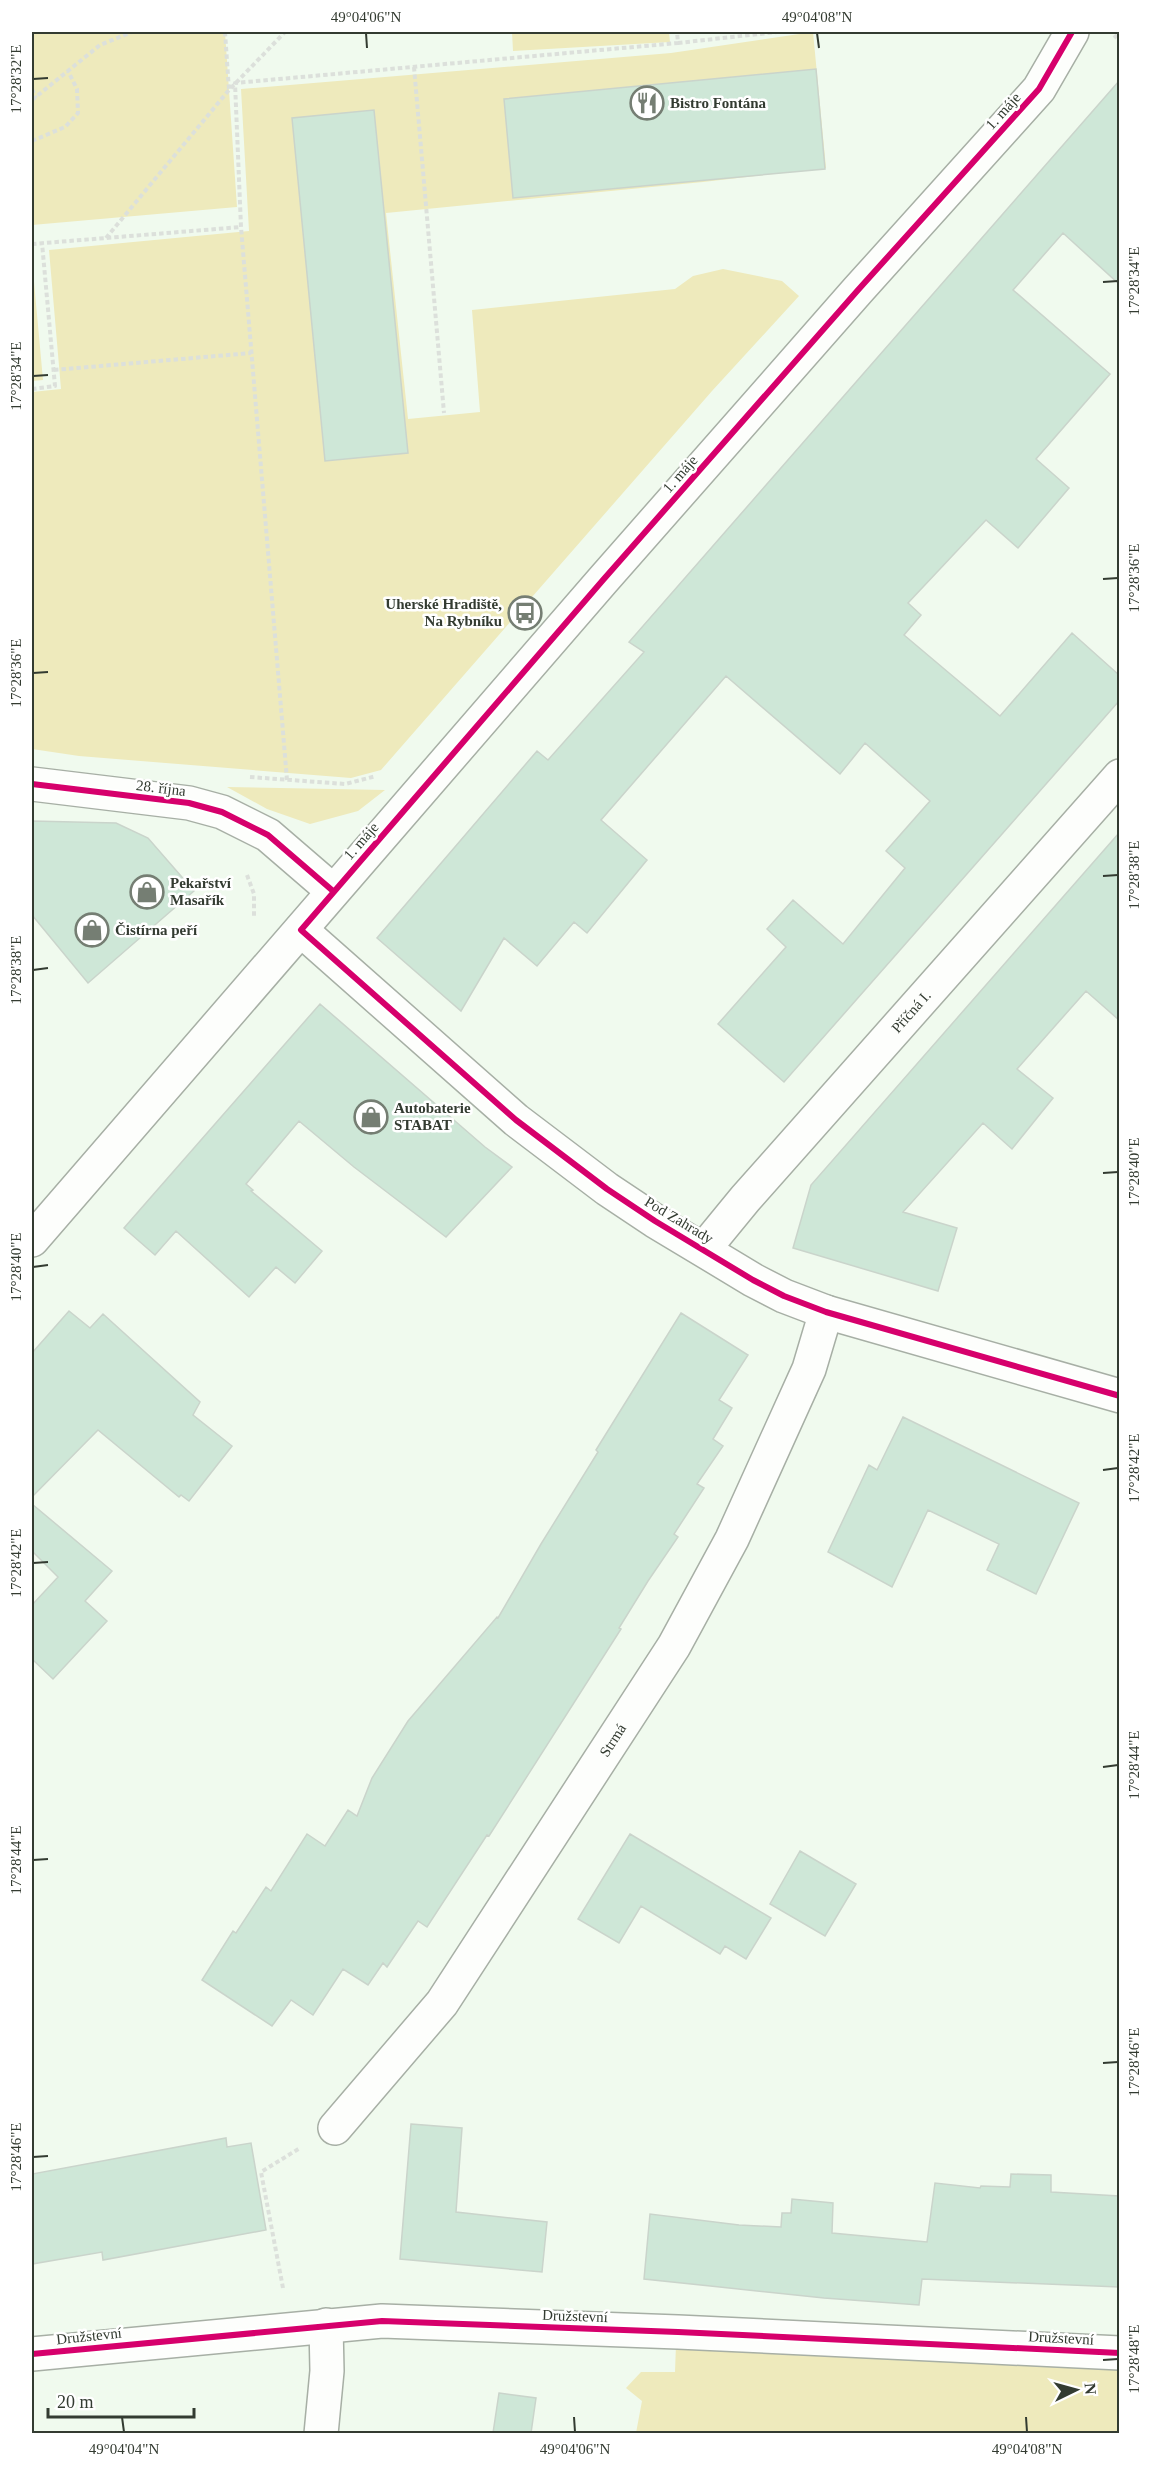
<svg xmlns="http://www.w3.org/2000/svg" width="1151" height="2465" viewBox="0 0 1151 2465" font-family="Georgia,serif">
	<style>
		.green { fill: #eeeabc }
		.building { fill: #cee7d7; stroke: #cad4cb; stroke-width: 1.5 }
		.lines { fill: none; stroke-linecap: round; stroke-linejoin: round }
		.minor-casing { stroke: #a7afa5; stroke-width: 36 }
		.path { stroke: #dce0db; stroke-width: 4; stroke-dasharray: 4.5 3; stroke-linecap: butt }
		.minor { stroke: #fdfefc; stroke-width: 33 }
		.cycleway-casing { stroke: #fff; stroke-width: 10 }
		.cycleway { stroke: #d6006c; stroke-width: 6 }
		.ticks { fill: none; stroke: #333b31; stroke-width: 2 }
		.labels { text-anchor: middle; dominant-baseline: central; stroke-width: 5; stroke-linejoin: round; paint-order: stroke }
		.poi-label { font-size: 15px; font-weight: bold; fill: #333b31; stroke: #fff; text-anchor: start }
		.street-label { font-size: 15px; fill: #333b31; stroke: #fff }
		.neatline { fill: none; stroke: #333b31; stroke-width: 2 }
		.ticks-label { font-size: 15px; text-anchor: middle; fill: #333b31 }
	</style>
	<rect width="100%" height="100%" fill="#f0faee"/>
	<path class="green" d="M 32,32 L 225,32 L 237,207 L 32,225 Z
		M 512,32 L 669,32 L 670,42 L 513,51 Z
		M 813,32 L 826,168 L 703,182 L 386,213 L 408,419 L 480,412 L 472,310 L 675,289 L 693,276 L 723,269 L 782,281 L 799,296 L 712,391 L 381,770 L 351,778 L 79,756 L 32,749 L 32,392 L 61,389 L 49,250 L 249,231 L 241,89 L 671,53 Z
		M 32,260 L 43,380 L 32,381 Z
		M 227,787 L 385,790 L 358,811 L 310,824 L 267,809 Z
		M 676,2344 L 1119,2361 L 1119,2433 L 636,2433 L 642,2401 L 626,2388 L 641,2372 L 675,2372 Z"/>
	<path class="building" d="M 816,69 L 825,169 L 513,198 L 504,99 Z
		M 1119,81 L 1119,284 L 1063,233 L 1013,290 L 1110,374 L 1036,459 L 1069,488 L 1018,548 L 986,520 L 908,603 L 921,615 L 904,635 L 1000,716 L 1072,633 L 1119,675 L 1119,701 L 784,1082 L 718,1024 L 786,947 L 767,929 L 793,900 L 843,944 L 905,868 L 886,851 L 930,801 L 865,743 L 840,774 L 726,676 L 601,820 L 647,860 L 587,933 L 574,922 L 537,966 L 504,938 L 461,1011 L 377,938 L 537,751 L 548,760 L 644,652 L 629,642 Z
		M 374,110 L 408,453 L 325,461 L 292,118 Z
		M 32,821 L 116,823 L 148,838 L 194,891 L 88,983 L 32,915 Z
		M 1119,833 L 1119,1020 L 1086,991 L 1017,1069 L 1053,1098 L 1012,1149 L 983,1123 L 903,1212 L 957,1228 L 938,1291 L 793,1248 L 811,1185 Z
		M 320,1004 L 485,1147 L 512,1167 L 446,1237 L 354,1167 L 299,1121 L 246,1184 L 253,1190 L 251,1191 L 322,1251 L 295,1283 L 276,1267 L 249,1297 L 176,1231 L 155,1255 L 124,1228 Z
		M 69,1311 L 90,1328 L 103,1314 L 200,1402 L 193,1415 L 232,1446 L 189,1501 L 181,1495 L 179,1497 L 98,1430 L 32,1497 L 32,1353 Z
		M 681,1313 L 748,1355 L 719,1400 L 732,1408 L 713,1439 L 723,1446 L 697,1484 L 704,1488 L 674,1534 L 678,1537 L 648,1581 L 619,1628 L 621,1629 L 489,1836 L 487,1835 L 427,1927 L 418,1921 L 387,1967 L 383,1963 L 368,1985 L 343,1969 L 313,2015 L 291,2000 L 272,2026 L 202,1980 L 233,1931 L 236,1933 L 266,1887 L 271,1891 L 307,1834 L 325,1846 L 348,1810 L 357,1816 L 372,1778 L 408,1721 L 497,1617 L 498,1618 L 541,1544 L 598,1452 L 596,1450 Z
		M 903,1417 L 1079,1503 L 1036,1594 L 987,1570 L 999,1544 L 928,1510 L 892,1587 L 828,1552 L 869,1465 L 877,1470 Z
		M 32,1504 L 112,1571 L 85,1601 L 107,1621 L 53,1679 L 32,1659 L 32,1605 L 58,1577 L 32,1551 Z
		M 630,1834 L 771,1918 L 746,1959 L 725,1946 L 720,1954 L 641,1906 L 619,1943 L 578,1919 Z
		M 800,1851 L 856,1884 L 825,1936 L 770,1904 Z
		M 411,2124 L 462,2128 L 456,2212 L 547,2222 L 542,2272 L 400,2259 Z
		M 226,2138 L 227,2147 L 251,2143 L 266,2230 L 103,2260 L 102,2252 L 32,2264 L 32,2174 Z
		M 1011,2174 L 1051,2175 L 1051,2192 L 1119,2196 L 1119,2287 L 922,2279 L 919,2305 L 824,2298 L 644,2279 L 650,2214 L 739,2225 L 781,2227 L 782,2213 L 791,2213 L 792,2199 L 833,2203 L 832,2233 L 927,2242 L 935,2183 L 980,2188 L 981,2186 L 1010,2187 Z
		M 499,2393 L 536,2398 L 531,2433 L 493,2433 Z"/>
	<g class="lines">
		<g class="minor-casing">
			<g id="minor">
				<path d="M 32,784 L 189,803 L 222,812 L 268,835 L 333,891"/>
				<path d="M 301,930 L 516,1120 L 607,1189 L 655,1221 L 753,1280 L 784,1296 L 826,1312 L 1120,1396"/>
				<path d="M 32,1240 L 603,580 L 858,290 L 1039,89 L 1072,32"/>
				<path id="s1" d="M 704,1249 L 745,1199 L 1120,776"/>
				<path id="s2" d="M 335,2128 L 442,2003 L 674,1646 L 732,1539 L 809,1369 L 826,1312"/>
				<path d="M 32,2354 L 382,2321 L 678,2332 L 1120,2353"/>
				<path d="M 321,2434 L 327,2371 L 326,2325"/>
			</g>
		</g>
		<path class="path" d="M 225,32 L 229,90
			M 1114,38 L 1120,32
			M 678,43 L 777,32
			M 414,67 L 444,413
			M 32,89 L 36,98
			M 32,100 L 100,45 L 132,32
			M 32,141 L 65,127 L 78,113 L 77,89 L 68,71
			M 106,238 L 229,90 L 285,32
			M 32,244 L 241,227
			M 54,370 L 251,353
			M 32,389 L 55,386 L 42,243
			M 250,777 L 345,784 L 376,776
			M 287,780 L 241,227 L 235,83 L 678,43 L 677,32
			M 247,875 L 254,894 L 254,917
			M 283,2288 L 261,2172 L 300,2148"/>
		<use href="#minor" class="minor"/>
		<g class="cycleway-casing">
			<path id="cycleway" d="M 1072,32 L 1039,89 L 858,290 L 603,580 L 301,930 L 516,1120 L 607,1189 L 655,1221 L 753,1280 L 784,1296 L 826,1312 L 1120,1396
				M 32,784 L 189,803 L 222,812 L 268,835 L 333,891
				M 32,2354 L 382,2321 L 678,2332 L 1120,2353"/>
		</g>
		<use href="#cycleway" class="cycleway"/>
	</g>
	<path class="ticks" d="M 366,33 L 367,48M 817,33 L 819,48M 33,79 L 48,78M 1103,282 L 1118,281M 33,376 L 48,375M 1103,579 L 1118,578M 33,673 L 48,672M 1103,876 L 1118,875M 33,970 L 48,968M 1103,1173 L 1118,1172M 33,1267 L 48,1265M 1103,1470 L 1118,1468M 33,1563 L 48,1562M 1103,1767 L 1118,1765M 33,1860 L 48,1859M 1103,2063 L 1118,2062M 33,2157 L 48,2156M 1103,2360 L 1118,2359M 122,2417 L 124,2432M 574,2417 L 575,2432M 1026,2417 L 1027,2432"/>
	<defs>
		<g id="restaurant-ring" transform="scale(1.725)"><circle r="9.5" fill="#fff" stroke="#757e73" stroke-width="1.5"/><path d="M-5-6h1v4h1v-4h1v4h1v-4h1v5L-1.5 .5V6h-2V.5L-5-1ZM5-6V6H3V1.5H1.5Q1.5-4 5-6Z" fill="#757e73"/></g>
		<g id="bus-ring" transform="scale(1.725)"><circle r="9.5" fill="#fff" stroke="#757e73" stroke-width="1.5"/><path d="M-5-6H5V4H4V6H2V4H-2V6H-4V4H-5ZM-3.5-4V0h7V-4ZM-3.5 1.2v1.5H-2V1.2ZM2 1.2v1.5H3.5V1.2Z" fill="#757e73"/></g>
		<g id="shop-ring" transform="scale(1.725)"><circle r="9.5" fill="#fff" stroke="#757e73" stroke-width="1.5"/><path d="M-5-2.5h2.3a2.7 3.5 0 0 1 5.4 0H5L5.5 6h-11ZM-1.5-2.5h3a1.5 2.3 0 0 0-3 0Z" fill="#757e73"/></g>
	</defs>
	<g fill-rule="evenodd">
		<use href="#restaurant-ring" x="647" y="103"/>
		<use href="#bus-ring" x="525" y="613"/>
		<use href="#shop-ring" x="147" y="892"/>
		<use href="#shop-ring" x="92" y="930"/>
		<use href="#shop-ring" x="371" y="1117"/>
	</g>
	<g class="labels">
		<g class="poi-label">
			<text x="670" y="103">Bistro Fontána</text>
			<text x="502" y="604" text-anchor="end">Uherské Hradiště,<tspan x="502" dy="17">Na Rybníku</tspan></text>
			<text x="170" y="883">Pekařství<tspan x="170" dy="17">Masařík</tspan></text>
			<text x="115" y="930">Čistírna peří</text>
			<text x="394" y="1108">Autobaterie<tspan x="394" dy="17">STABAT</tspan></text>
		</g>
		<g class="street-label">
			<text transform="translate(1003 111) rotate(-48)">1. máje</text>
			<text transform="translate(680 474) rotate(-49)">1. máje</text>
			<text transform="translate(161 788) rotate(7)">28. října</text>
			<text transform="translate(361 841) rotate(-49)">1. máje</text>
			<text stroke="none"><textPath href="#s1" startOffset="315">Příčná I.</textPath></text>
			<text transform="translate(679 1220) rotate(31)">Pod Zahrady</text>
			<text stroke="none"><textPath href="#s2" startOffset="478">Strmá</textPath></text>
			<text transform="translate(575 2316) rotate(2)">Družstevní</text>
			<text transform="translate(89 2336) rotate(-6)">Družstevní</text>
			<text transform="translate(1061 2338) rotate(3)">Družstevní</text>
		</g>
	</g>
	<rect width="1151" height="2465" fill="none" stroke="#ffffff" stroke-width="66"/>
	<g transform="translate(1076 2390) rotate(85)" stroke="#ffffff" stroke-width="4.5" paint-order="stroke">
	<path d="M0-4.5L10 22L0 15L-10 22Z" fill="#333b31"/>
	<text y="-9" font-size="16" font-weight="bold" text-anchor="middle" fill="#333b31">N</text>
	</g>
	<path d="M48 2408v9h146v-9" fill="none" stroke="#333b31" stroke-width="3"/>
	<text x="57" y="2408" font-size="18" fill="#333b31" stroke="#ffffff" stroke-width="4.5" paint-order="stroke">20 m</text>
	<rect x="33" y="33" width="1085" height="2399" class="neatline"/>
	<g class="ticks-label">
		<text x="366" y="22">49°04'06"N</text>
		<text x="817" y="22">49°04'08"N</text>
		<text transform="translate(16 79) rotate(-90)" y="5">17°28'32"E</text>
		<text transform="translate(1134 281) rotate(-90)" y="5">17°28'34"E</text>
		<text transform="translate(16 376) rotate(-90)" y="5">17°28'34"E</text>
		<text transform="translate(1134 578) rotate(-90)" y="5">17°28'36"E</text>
		<text transform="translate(16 673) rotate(-90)" y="5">17°28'36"E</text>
		<text transform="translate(1134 875) rotate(-90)" y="5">17°28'38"E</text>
		<text transform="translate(16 970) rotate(-90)" y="5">17°28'38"E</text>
		<text transform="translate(1134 1172) rotate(-90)" y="5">17°28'40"E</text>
		<text transform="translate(16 1267) rotate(-90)" y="5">17°28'40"E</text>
		<text transform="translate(1134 1468) rotate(-90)" y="5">17°28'42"E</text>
		<text transform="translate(16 1563) rotate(-90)" y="5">17°28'42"E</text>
		<text transform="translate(1134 1765) rotate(-90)" y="5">17°28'44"E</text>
		<text transform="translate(16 1860) rotate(-90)" y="5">17°28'44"E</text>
		<text transform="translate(1134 2062) rotate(-90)" y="5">17°28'46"E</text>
		<text transform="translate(16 2157) rotate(-90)" y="5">17°28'46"E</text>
		<text transform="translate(1134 2359) rotate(-90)" y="5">17°28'48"E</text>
		<text x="124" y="2454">49°04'04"N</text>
		<text x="575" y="2454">49°04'06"N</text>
		<text x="1027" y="2454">49°04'08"N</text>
	</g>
</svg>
